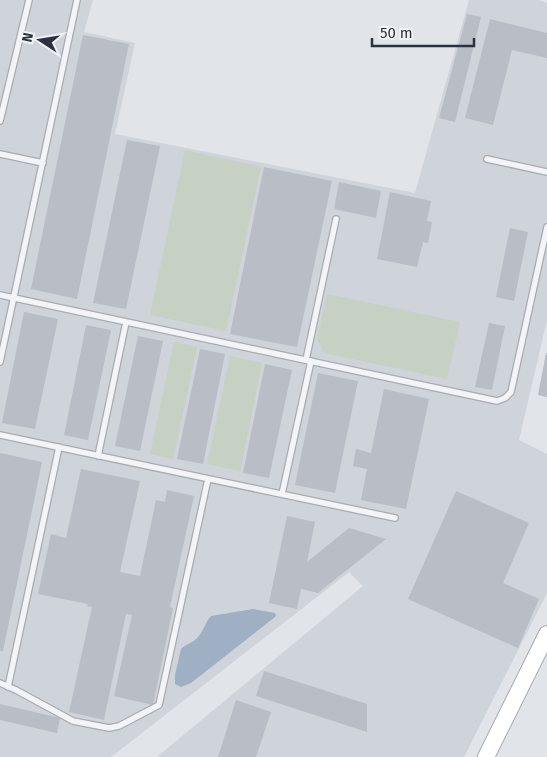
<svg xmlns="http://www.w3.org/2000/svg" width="547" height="757" viewBox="0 0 547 757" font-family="'Fira Sans',sans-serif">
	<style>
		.built { fill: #cfd3da }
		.green { fill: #c6d1c3 }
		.water { fill: #9fb0c5 }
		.building { fill: #b9bdc5 }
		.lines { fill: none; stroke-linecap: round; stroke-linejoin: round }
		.lane-casing { stroke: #a7abb2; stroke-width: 8 }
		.secondary-casing { stroke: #a7abb2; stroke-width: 18 }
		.lane { stroke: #f3f4f7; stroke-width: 5.5 }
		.secondary { stroke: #fff; stroke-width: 16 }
	</style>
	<rect width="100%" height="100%" fill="#e1e4e8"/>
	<path class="built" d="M 0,0 L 93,0 L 84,32 L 135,43 L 115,134 L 415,193 L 469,0 L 539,0 L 547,3 L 547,320 L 519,440 L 547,454 L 547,593 L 464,757 L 157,757 L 363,586 L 349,572 L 111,757 L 0,757 Z"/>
	<path class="green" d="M 185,150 L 261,167 L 226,331 L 150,315 Z
		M 327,294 L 460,322 L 447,379 L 324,353 L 317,339 Z
		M 174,342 L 197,347 L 173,459 L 150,454 Z
		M 230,356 L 262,363 L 240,471 L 207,464 Z"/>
	<path class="water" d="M 253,609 L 275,613 L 276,615 L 275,617 L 191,683 L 181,687 L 175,684 L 175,675 L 181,649 C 186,644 193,643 198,637 C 204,631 205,622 211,616 Z"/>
	<path class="building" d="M 467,14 L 481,17 L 455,122 L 439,118 Z
		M 490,19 L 547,33 L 547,58 L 512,50 L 493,125 L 465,118 Z
		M 83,35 L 129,44 L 77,299 L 31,289 Z
		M 127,140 L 160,146 L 126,309 L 93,303 Z
		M 264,167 L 332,181 L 297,347 L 230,334 Z
		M 339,182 L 381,191 L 376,218 L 334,209 Z
		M 390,192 L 431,201 L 427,221 L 432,222 L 428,243 L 423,242 L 417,267 L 377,259 Z
		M 510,228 L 528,232 L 514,301 L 496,297 Z
		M 24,312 L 58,319 L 35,429 L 2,423 Z
		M 489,323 L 505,326 L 492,390 L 475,387 Z
		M 86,325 L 111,330 L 88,440 L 64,435 Z
		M 138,336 L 163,341 L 140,451 L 115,446 Z
		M 200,349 L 225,354 L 203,464 L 177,459 Z
		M 546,353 L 547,353 L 547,397 L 538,395 Z
		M 265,364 L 292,370 L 269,478 L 243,473 Z
		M 318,373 L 358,381 L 335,493 L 295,485 Z
		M 384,389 L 429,399 L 406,509 L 361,500 L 367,469 L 353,466 L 356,449 L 371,453 Z
		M 0,453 L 42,462 L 3,651 L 0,651 Z
		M 81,469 L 140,481 L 120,572 L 140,576 L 156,500 L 165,502 L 167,490 L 194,496 L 170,607 L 173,608 L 153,705 L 114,696 L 132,615 L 126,614 L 104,720 L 69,712 L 92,607 L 87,606 L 88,604 L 38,594 L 51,534 L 66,538 Z
		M 456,491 L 529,523 L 503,583 L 539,599 L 518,648 L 408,599 Z
		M 287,516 L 315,522 L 307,562 L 349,528 L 386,539 L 318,593 L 301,589 L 297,609 L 269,603 Z
		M 264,671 L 367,704 L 367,732 L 256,696 Z
		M 236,700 L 271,712 L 256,757 L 218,757 Z
		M 0,704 L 60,718 L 57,733 L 0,720 Z"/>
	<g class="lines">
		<g class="lane-casing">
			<path id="lane" d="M 0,121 L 29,0
				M 0,154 L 43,163
				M 487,159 L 547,172
				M 0,295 L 497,401 L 505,398 L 511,392 L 547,227
				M 306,360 L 336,219
				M 0,362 L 77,0
				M 0,435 L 395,518
				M 98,456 L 126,322
				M 282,494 L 311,361
				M 0,683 L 16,690 L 73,721 L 109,728 L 119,726 L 159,705 L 208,479
				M 8,687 L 59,447"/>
		</g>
		<g class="secondary-casing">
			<path id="secondary" d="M 486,757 L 547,634"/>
		</g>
		<use href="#lane" class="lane"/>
		<use href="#secondary" class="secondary"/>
	</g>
	<g transform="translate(40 40) rotate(282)" stroke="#f0f2f6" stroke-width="4" paint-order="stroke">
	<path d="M0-4L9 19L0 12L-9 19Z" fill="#2b313e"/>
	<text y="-8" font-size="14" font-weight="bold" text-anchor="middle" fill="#2b313e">N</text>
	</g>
	<path d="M372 38v8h102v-8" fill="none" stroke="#2b313e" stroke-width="2.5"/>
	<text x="380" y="38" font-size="15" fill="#2b313e" stroke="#f0f2f6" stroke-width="4" paint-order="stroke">50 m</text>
</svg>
